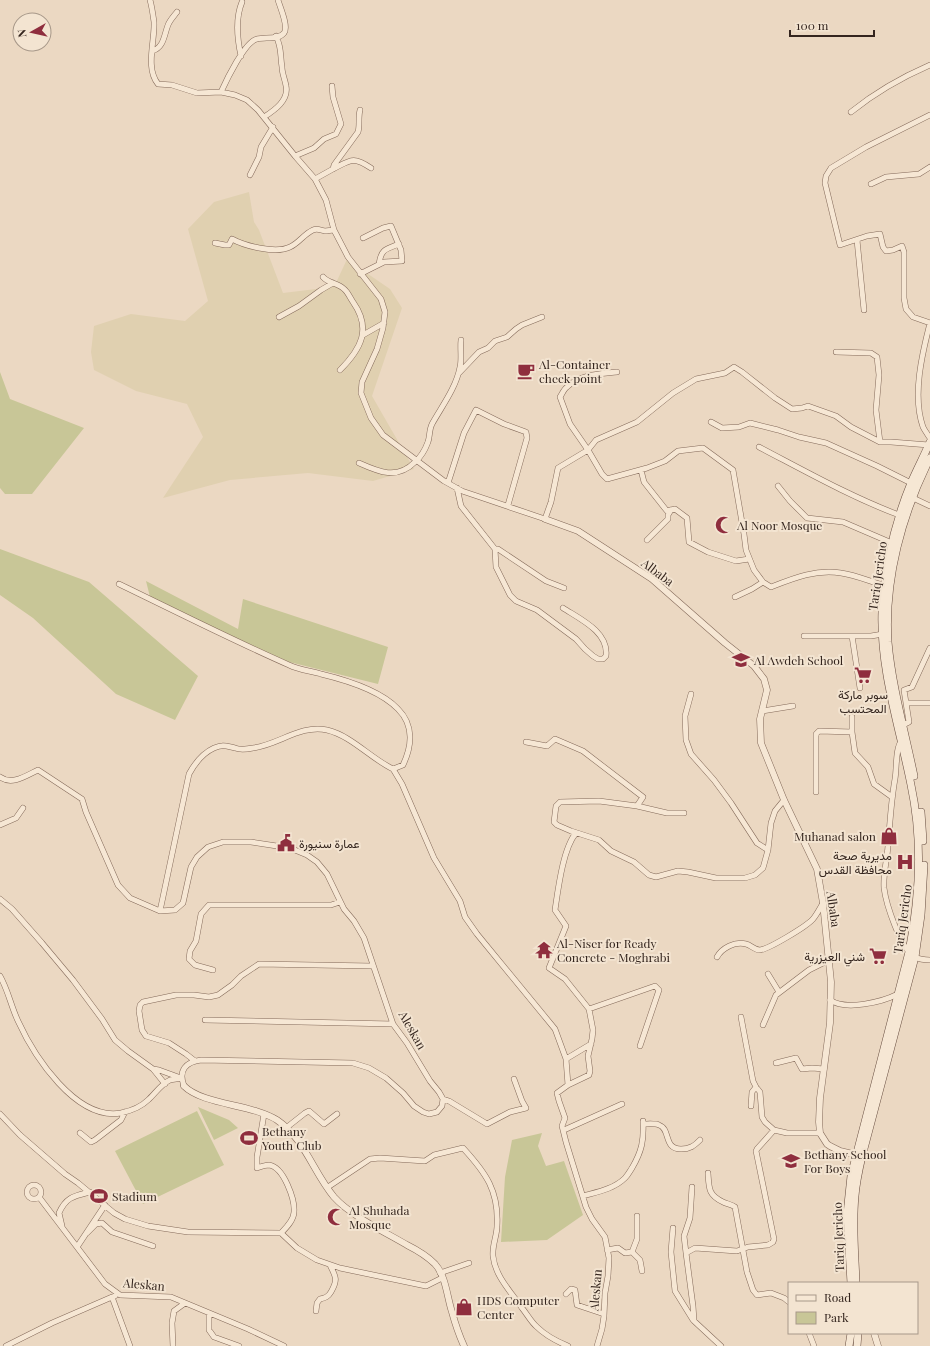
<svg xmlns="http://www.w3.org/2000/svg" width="930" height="1346" viewBox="0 0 930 1346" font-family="'Playfair Display',Vazirmatn,serif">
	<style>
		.farmland { fill: #e0d0b0 }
		.green { fill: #c8c697 }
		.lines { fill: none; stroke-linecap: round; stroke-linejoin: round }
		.minor-casing { stroke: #846a5a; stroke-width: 6 }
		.tertiary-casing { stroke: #846a5a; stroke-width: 7 }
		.secondary-casing { stroke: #654b3e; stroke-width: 8 }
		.minor { stroke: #f6e7d4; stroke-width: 5 }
		.tertiary { stroke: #f6e7d4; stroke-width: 6 }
		.secondary { stroke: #f6e7d4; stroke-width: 7 }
		.labels { text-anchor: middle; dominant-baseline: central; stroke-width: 4; stroke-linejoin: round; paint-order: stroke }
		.poi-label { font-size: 12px; fill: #34251e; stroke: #f3e4d1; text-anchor: start }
		.street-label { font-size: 12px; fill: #34251e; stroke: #f3e4d1 }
	</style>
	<rect width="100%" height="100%" fill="#ebd8c2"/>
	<path class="farmland" d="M 249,192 L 254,222 L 259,230 L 283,293 L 316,289 L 335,285 L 348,257 L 352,263 L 390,289 L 402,308 L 372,396 L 414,469 L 373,481 L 308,473 L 230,480 L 163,498 L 203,437 L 187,404 L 136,391 L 94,370 L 91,352 L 94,326 L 131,314 L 185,321 L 208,301 L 188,229 L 214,202 Z"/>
	<path class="green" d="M 0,372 L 10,399 L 84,428 L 32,494 L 5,494 L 0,488 Z
		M 0,549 L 89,582 L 198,676 L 175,720 L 116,694 L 33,618 L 0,595 Z
		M 146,581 L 238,629 L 243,599 L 388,647 L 378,684 L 265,656 L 151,601 Z
		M 198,1107 L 229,1120 L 238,1128 L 214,1140 Z
		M 197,1111 L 224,1165 L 143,1204 L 115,1151 Z
		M 542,1133 L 538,1146 L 546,1166 L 564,1161 L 583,1215 L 547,1240 L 501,1242 L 505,1177 L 512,1140 Z"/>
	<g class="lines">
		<g class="minor-casing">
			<path id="minor" d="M 150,0 C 152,7 153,15 154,22 C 155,41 145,68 158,84 L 172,85 L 197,93 L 221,92 L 235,95 L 247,100 L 258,110 L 295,156 L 315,179 L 326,200 L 334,230 L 348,257 L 381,299 L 385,312 L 383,328 L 377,349 L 362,382 L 361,393 L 371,418 L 383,435 L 444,481 L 462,491 L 545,519 L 551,502 L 558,468 L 588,450 L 602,474 L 607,479 L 647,468 L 665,461 L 678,451 L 703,448 L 733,470 L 744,534 L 746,550 L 754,570 L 763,582 L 771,587 C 794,578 816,569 841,573 C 856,575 871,582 886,586
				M 152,51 C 164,48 164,35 168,25 C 170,20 174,16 177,12
				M 241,56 C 237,38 235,19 242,2
				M 221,92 C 226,81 245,41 257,39 C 265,37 279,40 284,33 C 289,27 280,7 278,0
				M 851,112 C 877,91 900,78 930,65
				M 930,115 L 866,147 L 831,168 L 826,176 L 825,183 L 840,245 L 867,236 L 880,234 L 883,247 L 886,251 L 893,250 L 902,246 L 904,252 L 904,298 L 906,309 L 913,317 L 930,323
				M 264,117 C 275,110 289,100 286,86 C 285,79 282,74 282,67 C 280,55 282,48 276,36
				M 295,156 L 314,148 L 324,139 L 336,134 L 341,124 L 333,97 L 332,86
				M 333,169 C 351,160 353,156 371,168
				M 250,175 L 259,157 L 261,147 L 273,127
				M 315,179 L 333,169 L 334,165 L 358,132 C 360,125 358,118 360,110
				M 871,184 L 886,177 L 919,174 L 930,167
				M 857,240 L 864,310
				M 215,243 L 225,245 L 229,245 L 232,239 C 245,246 276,254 290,247 C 299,243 304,234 313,230 C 317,228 320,230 325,231 C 328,231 331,230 334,230
				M 379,264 C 381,249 386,249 399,244
				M 360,274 L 384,262 L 402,261 L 401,250 L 391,226 L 383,228 L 363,238
				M 323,277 C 329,284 337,282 344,289 C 348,292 350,298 353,302 C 372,329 361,349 340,370
				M 279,317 L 299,306 L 321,290 L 333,283
				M 930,323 C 922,354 912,396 923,427 C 925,431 928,435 930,438
				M 363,335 L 384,323
				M 836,352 L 871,353 L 877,357 L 879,375 L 876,410 L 880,442
				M 617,372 C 601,374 580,374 567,387 C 564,389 562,394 560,397 L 570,424 L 588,450 L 596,440 L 637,422 L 673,393 L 696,379 L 725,373 L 734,367 L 742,372 L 775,398 L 792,409 L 802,408 L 808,406 L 836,416 L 851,427 L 880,442 L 891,442 L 929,445
				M 459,373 L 479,352 L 488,348 L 495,341 L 507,337 L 516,329 L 522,325 L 542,317
				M 711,422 L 722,428 L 739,427 L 750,423 L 778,430 L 799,437 L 826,443 L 877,466 L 911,483
				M 759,447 C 805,471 851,497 899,515
				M 359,463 C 379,472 397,480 415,462 C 421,457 425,450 428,442 C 430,436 429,430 432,424 C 442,406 456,388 460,367 C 462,360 460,348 461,340
				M 641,470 L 644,482 L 667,511 L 675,509 L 687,518 L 689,542 L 708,552 L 736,561 L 749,559
				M 448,483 L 464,433 L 476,410 L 504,424 L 526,432 L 527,438 L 508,505
				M 778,486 L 790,501 L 807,518 L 843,522 L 892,543
				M 457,488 L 461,506 L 495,549 L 496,567 L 510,595 L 516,601 L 537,610 L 576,639 L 585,649 L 593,656 L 598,659 L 603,659 L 606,656 C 609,632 580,619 563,608
				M 913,498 L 930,506
				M 647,540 L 668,519 L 668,515 L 671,510
				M 495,549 L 498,549 L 546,581 L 564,588
				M 119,584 C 175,611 232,640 289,665 C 299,670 311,671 321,674 C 346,680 380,690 398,709 C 414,725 412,746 403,765 L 393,769 C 370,758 352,736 327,730 C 301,724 278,745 253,748 C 248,749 240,750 235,748 C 226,746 223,744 214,748 C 203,753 195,763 189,774 L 160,911
				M 735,597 L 752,589 L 763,582
				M 804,636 L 871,636 L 883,634
				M 852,636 L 860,688
				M 691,694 L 685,716 L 686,740 L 691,754 L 714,780 L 731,803 L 757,843 L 768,850
				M 906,703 L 930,703
				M 762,711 L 793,706
				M 903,725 L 909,722 L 904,690 L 912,687 L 930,648
				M 852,732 L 852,717
				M 902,740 C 895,748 897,768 895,779 C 891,801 890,823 888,846 C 887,860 883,874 884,888 C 886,904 901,950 915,957 C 919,959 925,960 930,960
				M 526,742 L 547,746 L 555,739 L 583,751 L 643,797 L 637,806 L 599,801 L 560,802 L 556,806 L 554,822 L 557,825 L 571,831 L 599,840 L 611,851 L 634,862 L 649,875 L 656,877 L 678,871 L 688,872 L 716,878 L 745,878 L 755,875 L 763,868 L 768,850 L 771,823 L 775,811 L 784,800
				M 393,769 L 402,784 L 434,858 L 460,901 L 465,917 L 477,934 L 555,1029 L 566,1059 L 568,1085
				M 0,777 C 12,786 27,775 38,770 L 82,799 L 86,812 L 118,885 L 130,898 L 160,911 L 175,910 L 183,903 L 191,867 L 197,857 L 208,847 L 223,842 L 251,842 L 290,848 L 307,855 L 317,862 L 327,874 L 344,909 L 354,921 L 364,938 L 393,1024 L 407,1043 L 430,1081 L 439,1092 L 443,1099 L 442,1106 L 437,1112 L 429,1114 L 423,1112 L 414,1106 L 403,1093 L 386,1078 L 369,1068 L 353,1063 L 201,1060 C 186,1062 178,1070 184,1086
				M 816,792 L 816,734 L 819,731 L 852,732 L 855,753 L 868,767 L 874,784 L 892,797
				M 637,806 L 667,813 L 684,813
				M 0,825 L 16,818 L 23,808
				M 576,833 C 563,848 558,890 555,910 L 566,926 L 549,968 L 565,979 L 589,1009 L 593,1030 L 592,1039 L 588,1056 L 590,1071 L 589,1075 L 568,1085 L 557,1093 L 559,1101 L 565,1118 L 562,1126 L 566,1142 L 586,1207 L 592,1219 L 605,1237 L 609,1258 L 608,1276 L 605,1293 L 604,1316 L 602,1329 L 597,1346
				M 0,899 L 12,909 L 42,943 L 73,980 L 102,1019 L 115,1040 L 128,1051 L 153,1069 L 165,1084
				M 717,957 C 722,948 735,941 746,944 C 751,945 754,950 760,950 C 769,949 807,926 813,919 C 817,914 820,908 823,903
				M 213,970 L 195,965 L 189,959 L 190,951 L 196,941 L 201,914 L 209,905 L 331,905 L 340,902
				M 768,974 L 779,992
				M 0,976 C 8,990 11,1006 18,1021 C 34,1056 76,1121 121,1113 C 130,1111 141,1107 148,1100 C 155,1094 161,1084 170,1080 C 174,1079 179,1079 182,1078
				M 830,1000 C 846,1011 882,1002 898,994
				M 589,1009 L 655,986 L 659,990 L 640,1046
				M 741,1017 L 753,1081 L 756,1087 L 760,1092 L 762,1117 L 765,1122 L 774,1130
				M 205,1020 L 393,1024
				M 763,1025 L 776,995 L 809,970 L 829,960
				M 566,1059 L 591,1044
				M 195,1061 L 186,1054 L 169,1043 L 146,1036 L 142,1030 L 139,1011 L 140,1005 L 143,1002 L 176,995 L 194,995 L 209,997 L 218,995 L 232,985 L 241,976 L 259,964 L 372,966
				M 776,1063 L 796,1058 L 802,1069 L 812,1068 L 824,1069
				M 153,1069 L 159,1070 L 181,1078
				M 443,1099 L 449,1101 L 487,1124 L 510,1112 L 526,1108 L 522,1101 L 514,1079
				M 751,1106 L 752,1092 L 756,1087
				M 0,1114 L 20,1135 L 65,1174 L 78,1183 L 114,1213 L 125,1219 L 148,1226 L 188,1232 L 281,1233 C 286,1228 294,1220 294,1212 C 295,1200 284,1167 269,1165 C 265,1165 260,1167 257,1168 L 257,1157 L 264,1114
				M 643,1124 C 648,1124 655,1123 659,1125 C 671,1129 663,1149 681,1149 C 690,1149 694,1146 700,1140
				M 286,1128 L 305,1113 L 309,1111 L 324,1124 L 337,1114
				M 564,1130 L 622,1104
				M 80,1133 L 91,1142 L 95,1140 L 121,1120 L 125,1112
				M 708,1173 C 709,1188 708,1195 723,1202 C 727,1204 731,1204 735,1207 L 747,1272 L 753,1290 L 757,1295 L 771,1293 L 784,1298 L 789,1302
				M27 1192a7 7 0 1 1 14 0a7 7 0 1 1-14 0Z
				M 328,1187 L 370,1159 L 380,1158 L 425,1161 L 434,1155 L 463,1148 C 486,1173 499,1191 497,1226 C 497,1236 492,1245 493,1256 C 495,1276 511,1292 522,1308 C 527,1314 531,1322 537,1327 C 546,1336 556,1341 568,1346
				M 583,1196 C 597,1192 614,1189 625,1178 C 628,1175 630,1171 632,1168 C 642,1151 644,1140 643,1121
				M 39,1197 L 105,1284 L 120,1295 L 171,1297 L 248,1329 L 284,1346
				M 62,1226 L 59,1213 C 66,1197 74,1196 90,1192
				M 673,1228 L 671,1252 L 675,1291 L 693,1320
				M 87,1233 L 96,1224 L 102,1223 L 112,1232 L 153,1246
				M 281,1233 L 297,1248 L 317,1260 L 340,1268 L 426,1286 L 442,1278
				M 77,1247 L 105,1205
				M 607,1250 L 618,1248 L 625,1253 L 632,1252 L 640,1260 L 642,1271
				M 632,1252 L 637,1239 L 637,1216
				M 686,1253 L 684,1236 L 690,1218 L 692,1187
				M 440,1273 L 469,1263
				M 566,1294 L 571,1289 L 575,1290 L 577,1305 L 604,1314
				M 115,1296 L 112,1297 L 130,1346
				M 316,1311 L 317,1303 L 320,1299 C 325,1298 328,1297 331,1292 C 338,1280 336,1277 330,1265
				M 209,1313 L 209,1330 L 214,1337 L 239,1346
				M 809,1333 L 814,1346
				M 6,1346 L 52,1323 L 112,1297
				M 173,1346 L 172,1323 L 174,1311 L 185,1303
				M 721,1346 L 694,1321 L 693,1306 L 686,1253 L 695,1248 L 737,1251 L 748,1247 L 768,1245 L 773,1242 L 774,1239 L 756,1151 L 757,1149 L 774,1130 L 787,1133 L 820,1133"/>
		</g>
		<g class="tertiary-casing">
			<path id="tertiary" d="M 545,519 L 578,531 L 652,579 L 725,643 L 754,666 L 764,679 L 767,690 L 760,719 L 761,743 L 784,800 L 817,869 L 823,903 L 831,982 L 830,1023 L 820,1098 L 819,1122 L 820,1133 L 827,1144 L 830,1146 L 840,1151 L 861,1156
				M 184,1086 C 203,1105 252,1104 277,1120 C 305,1139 313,1172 334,1197 C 351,1216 385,1232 407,1245 C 417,1250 427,1256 435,1264 C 446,1276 447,1297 452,1312 C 455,1323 459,1335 464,1346
				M 874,1333 L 878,1346"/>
		</g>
		<g class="secondary-casing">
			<path id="secondary" d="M 914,776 C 905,732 892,687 888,642 C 884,579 902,514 930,458
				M 921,812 L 923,841
				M 851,1283 L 847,1214 L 851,1176 L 909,952 C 920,896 923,841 911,785 C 900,729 880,670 882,612 C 885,568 894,524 911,483 C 917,469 924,456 930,442
				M 856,1283 C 855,1254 852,1225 855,1196 C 856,1182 859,1169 862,1156 L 915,957 L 921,915 L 924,865
				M 849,1346 L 851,1333
				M 857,1346 L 858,1333"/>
		</g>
		<use href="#minor" class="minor"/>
		<use href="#tertiary" class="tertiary"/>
		<use href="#secondary" class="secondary"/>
	</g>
	<defs>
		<g id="cafe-bare" transform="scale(1.38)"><path d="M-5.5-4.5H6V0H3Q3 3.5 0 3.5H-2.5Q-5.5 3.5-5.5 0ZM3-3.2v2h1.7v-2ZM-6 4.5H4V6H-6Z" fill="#8f2e3e" stroke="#f3e4d1" stroke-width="2.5" paint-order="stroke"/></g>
		<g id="mosque-bare" transform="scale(1.38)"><path d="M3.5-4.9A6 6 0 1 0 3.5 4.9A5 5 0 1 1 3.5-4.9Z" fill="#8f2e3e" stroke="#f3e4d1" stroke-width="2.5" paint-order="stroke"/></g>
		<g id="school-bare" transform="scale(1.38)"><path d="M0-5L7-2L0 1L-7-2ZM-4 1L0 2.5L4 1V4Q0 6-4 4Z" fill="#8f2e3e" stroke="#f3e4d1" stroke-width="2.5" paint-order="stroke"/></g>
		<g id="supermarket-bare" transform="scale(1.38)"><path d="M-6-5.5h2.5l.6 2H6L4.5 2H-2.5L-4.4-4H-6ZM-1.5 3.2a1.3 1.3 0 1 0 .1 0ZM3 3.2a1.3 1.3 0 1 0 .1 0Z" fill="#8f2e3e" stroke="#f3e4d1" stroke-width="2.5" paint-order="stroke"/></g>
		<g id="shop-bare" transform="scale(1.38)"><path d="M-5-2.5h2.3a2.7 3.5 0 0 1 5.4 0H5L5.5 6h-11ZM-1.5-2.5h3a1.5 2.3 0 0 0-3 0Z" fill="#8f2e3e" stroke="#f3e4d1" stroke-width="2.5" paint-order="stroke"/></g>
		<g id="civic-bare" transform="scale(1.38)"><path d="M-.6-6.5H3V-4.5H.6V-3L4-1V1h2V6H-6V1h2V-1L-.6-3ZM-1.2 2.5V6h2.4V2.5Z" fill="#8f2e3e" stroke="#f3e4d1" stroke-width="2.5" paint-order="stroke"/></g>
		<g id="hospital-bare" transform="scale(1.38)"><path d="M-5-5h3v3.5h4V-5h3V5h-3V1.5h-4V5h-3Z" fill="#8f2e3e" stroke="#f3e4d1" stroke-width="2.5" paint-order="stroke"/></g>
		<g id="temple-bare" transform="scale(1.38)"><path d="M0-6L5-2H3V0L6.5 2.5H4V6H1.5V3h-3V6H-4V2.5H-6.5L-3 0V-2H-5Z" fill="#8f2e3e" stroke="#f3e4d1" stroke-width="2.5" paint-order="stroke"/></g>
		<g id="stadium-bare" transform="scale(1.38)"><path d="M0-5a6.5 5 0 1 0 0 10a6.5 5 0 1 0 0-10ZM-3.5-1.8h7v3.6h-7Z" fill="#8f2e3e" stroke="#f3e4d1" stroke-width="2.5" paint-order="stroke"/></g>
	</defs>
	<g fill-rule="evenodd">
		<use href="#cafe-bare" x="526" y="371"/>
		<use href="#mosque-bare" x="724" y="525"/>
		<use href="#school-bare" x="741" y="660"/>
		<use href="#supermarket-bare" x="863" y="675"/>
		<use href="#shop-bare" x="889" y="836"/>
		<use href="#civic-bare" x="286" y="843"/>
		<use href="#hospital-bare" x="905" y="862"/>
		<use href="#temple-bare" x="544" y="950"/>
		<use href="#supermarket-bare" x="878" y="956"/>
		<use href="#stadium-bare" x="249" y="1138"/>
		<use href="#school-bare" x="791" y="1161"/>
		<use href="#stadium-bare" x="99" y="1196"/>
		<use href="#mosque-bare" x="336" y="1217"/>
		<use href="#shop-bare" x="464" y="1307"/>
	</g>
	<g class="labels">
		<g class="poi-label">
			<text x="539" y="364">Al-Container<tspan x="539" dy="14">check point</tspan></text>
			<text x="737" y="525">Al Noor Mosque</text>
			<text x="754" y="660">Al Awdeh School</text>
			<text x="863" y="694" text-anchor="middle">سوبر ماركة<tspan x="863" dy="14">المحتسب</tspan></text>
			<text x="876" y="836" text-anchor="end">Muhanad salon</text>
			<text x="299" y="843">عمارة سنيورة</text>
			<text x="892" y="855" text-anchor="end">مديرية صحة<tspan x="892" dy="14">محافظة القدس</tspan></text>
			<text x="557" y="943">Al-Niser for Ready<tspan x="557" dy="14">Concrete - Moghrabi</tspan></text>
			<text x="865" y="956" text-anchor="end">شني العيزرية</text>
			<text x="262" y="1131">Bethany<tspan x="262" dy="14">Youth Club</tspan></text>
			<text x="804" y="1154">Bethany School<tspan x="804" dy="14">For Boys</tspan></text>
			<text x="112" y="1196">Stadium</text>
			<text x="349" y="1210">Al Shuhada<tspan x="349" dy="14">Mosque</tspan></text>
			<text x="477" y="1300">HDS Computer<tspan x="477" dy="14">Center</tspan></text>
		</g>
		<g class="street-label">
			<text transform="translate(658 572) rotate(37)">Albaba</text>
			<text transform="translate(877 576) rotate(-82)">Tariq Jericho</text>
			<text transform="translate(834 909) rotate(82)">Albaba</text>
			<text transform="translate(902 919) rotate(-82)">Tariq Jericho</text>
			<text transform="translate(413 1030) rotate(60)">Aleskan</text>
			<text transform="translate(838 1237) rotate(-92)">Tariq Jericho</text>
			<text transform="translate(144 1284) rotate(5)">Aleskan</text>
			<text transform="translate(595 1290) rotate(-85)">Aleskan</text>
		</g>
	</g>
	<rect x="788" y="1282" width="130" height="52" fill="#f3e4d1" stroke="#a79889"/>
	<rect x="796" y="1295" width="20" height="6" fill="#f6e7d4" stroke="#a79889"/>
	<text x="824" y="1302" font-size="12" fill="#34251e">Road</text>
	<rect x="796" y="1312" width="20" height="12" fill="#c8c697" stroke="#a79889"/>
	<text x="824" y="1322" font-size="12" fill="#34251e">Park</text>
	<g transform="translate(32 32) rotate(262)"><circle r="19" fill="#f3e4d1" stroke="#a79889"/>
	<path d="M0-3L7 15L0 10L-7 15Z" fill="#8f2e3e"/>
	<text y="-6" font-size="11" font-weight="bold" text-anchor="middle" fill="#34251e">N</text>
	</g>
	<path d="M790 30v6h84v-6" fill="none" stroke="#34251e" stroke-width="2"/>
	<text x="796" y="30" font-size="12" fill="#34251e" stroke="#f3e4d1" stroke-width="3" paint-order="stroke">100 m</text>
</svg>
